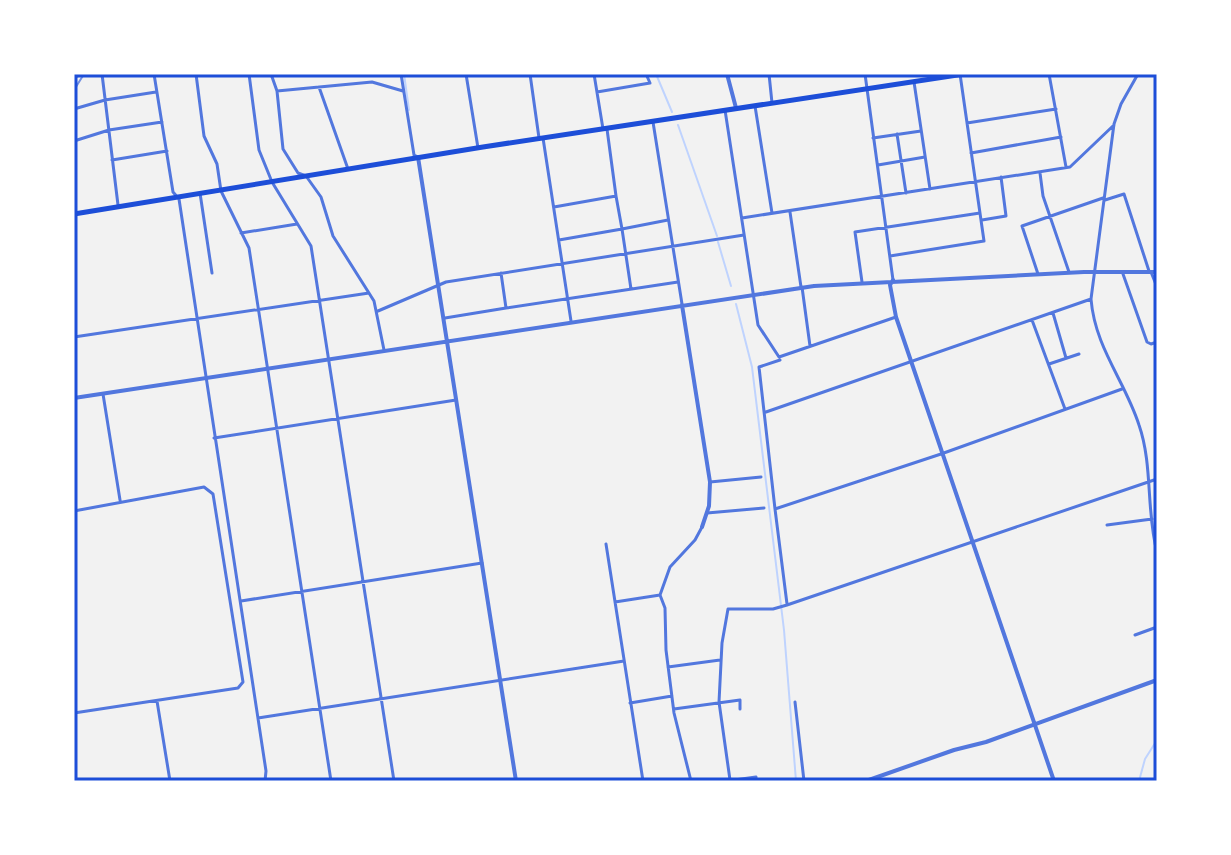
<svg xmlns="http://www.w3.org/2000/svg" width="1231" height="855" viewBox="0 0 1231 855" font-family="Barlow,sans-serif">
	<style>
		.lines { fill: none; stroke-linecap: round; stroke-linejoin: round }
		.stream { stroke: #bfd3fe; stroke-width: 2 }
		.minor { stroke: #5277de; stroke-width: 3 }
		.tertiary { stroke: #5277de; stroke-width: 4 }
		.primary { stroke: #1d4ed8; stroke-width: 5 }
		.rail { stroke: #7290e2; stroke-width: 2 }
		.neatline { fill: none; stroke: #1d4ed8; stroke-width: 3 }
	</style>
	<rect width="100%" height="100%" fill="#f2f2f2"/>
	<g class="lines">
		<path class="stream" d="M 404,74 L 409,110
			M 656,74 L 672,112
			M 678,125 L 717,236
			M 718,242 L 731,286
			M 736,304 L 752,367 L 784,630 L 796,781
			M 1139,781 L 1145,759 L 1157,740"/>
		<path class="minor" d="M 102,74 L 118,205
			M 154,74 L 173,192 L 179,199 L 266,771 L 265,781
			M 196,74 L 204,136 L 217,164 L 221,191 L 249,248 L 331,781
			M 249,74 L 259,150 L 272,182 L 311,246 L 394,781
			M 271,74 L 277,91 L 283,149 L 298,173 L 306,176 L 321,197 L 333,236 L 374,301 L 384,350
			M 401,74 L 414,155 L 418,157
			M 466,74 L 478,148
			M 530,74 L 539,138
			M 594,74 L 603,129
			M 769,74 L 772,103
			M 865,74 L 893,280
			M 1049,74 L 1066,167
			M 1138,74 L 1121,104 L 1114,124 L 1091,299 C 1095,348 1125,381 1139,425 C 1153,465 1146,512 1157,552
			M 74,77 L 83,74
			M 914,82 L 930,189
			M 319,87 L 348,169
			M 277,91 L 372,82 L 403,91
			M 597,92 L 650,83 L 646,74
			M 755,106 L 772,213
			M 74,109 L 105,100 L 156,92
			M 725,110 L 758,325 L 779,357 L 896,317
			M 653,122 L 682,304
			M 967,123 L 1056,109
			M 607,129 L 616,196
			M 897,134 L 906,193
			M 543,138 L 571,321
			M 873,138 L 921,131
			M 74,141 L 109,130 L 162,122
			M 971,153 L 1061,137
			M 112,160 L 167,151
			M 878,165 L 925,157
			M 1040,173 L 1043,196 L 1069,272
			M 200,193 L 212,273
			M 1105,200 L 1124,194 L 1149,271
			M 554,207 L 616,196 L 622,229 L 668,220
			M 790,212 L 801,287
			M 742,218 L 1070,167 L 1114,125
			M 982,220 L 1006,216 L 1001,177
			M 241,233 L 297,224
			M 559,240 L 622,229 L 631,289
			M 890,256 L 984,241 L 960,74
			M 1151,272 L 1157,287
			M 501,273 L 506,308 L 678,282
			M 1038,274 L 1022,226 L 1103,198
			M 1123,274 L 1147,342 L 1151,344 L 1157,342
			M 862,282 L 855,232 L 980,213
			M 802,287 L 810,346
			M 378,311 L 446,282 L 744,235
			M 1053,313 L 1066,358
			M 445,318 L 506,308
			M 1032,320 L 1065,409
			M 74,337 L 369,293
			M 780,360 L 759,367 L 775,509 L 941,454 L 1122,389
			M 1049,364 L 1079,354
			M 103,394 L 120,500
			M 766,412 L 1091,299
			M 214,438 L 456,400
			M 710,482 L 761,477
			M 775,509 L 787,604
			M 74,511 L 204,487 L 213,494 L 243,682 L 238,688 L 74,713
			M 707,513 L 764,508
			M 1107,525 L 1152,519
			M 606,544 L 643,781
			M 241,601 L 482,563
			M 615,602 L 660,595
			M 1135,635 L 1157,627
			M 668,667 L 720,660
			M 157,701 L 170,781
			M 795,702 L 804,781
			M 630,703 L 672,696
			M 674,709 L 740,700 L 740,709
			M 258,718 L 624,661
			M 730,780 L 719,702 L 722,643 L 728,609 L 773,609 L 787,605 L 1157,479
			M 691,781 L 674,713 L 666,650 L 665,608 L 660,595 L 670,567 L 695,540 L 702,527
			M 727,781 L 756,777 L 756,781"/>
		<path class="tertiary" d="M 727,74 L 736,108
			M 418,157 L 516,781
			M 893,280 L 890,285 L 896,317 L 1054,781
			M 682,305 L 710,482 L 709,506 L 702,527
			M 74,398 L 814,286 L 1084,272 L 1157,272
			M 866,781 L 954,750 L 986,742 L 1157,680"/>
		<path class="primary" d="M 74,214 L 483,147 L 964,74"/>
		<path class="rail" d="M 74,90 L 84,74"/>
	</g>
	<rect width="1231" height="855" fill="none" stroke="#ffffff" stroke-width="152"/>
	<rect x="76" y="76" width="1079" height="703" class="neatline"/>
</svg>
